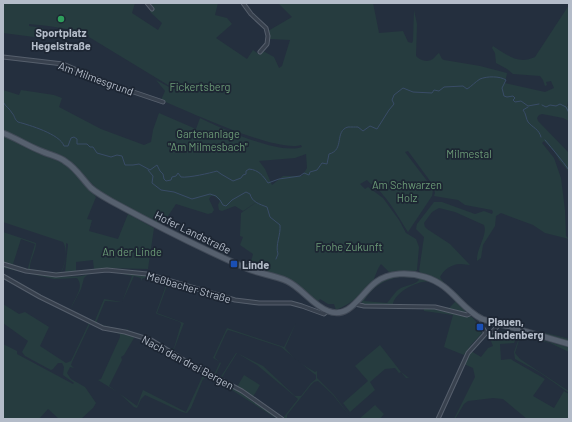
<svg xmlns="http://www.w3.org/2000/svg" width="572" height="422" viewBox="0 0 572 422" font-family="Barlow,sans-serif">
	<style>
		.green { fill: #263c3f; fill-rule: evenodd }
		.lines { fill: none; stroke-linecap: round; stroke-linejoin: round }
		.stream { stroke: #394c67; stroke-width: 1 }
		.minor-casing { stroke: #565f6c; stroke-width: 5 }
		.primary-casing { stroke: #414a57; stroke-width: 7 }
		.minor { stroke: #38414e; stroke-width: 3 }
		.primary { stroke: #56606e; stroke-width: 5 }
		.leisure-dot { fill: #2e9e5b; stroke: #1d2633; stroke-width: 1.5 }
		.transit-dot { fill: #1a4fb4; stroke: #1d2633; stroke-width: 1.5 }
		.labels { text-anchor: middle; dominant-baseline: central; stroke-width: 3.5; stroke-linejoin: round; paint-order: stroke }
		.poi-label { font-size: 11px; font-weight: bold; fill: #b4bcc9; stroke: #1d2633; text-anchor: start }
		.street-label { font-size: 11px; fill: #b4bcc9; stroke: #1d2633 }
		.park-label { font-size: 11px; fill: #6b9a76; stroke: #1d2633 }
	</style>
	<rect width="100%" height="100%" fill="#242f3e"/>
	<path class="green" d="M 6,3 L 135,3 L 132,13 L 158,30 L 162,23 L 150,12 L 152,5 L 150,3 L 218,3 L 215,15 L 227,18 L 232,24 L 216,38 L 247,59 L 253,50 L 260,55 L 263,51 L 274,57 L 279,68 L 282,66 L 290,40 L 270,39 L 268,31 L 292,17 L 278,3 L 373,3 L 379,33 L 403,31 L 408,42 L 412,43 L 413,41 L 414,10 L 417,24 L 416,56 C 420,61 429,63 434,58 C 436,56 437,54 439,53 L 442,59 L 444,60 L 480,66 L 507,73 L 505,83 L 545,92 L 554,88 L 551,81 L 546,82 L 547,85 L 545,86 L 543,80 L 540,76 L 513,74 L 507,69 L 496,63 L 495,53 L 492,48 L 493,46 C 507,55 518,65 535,57 L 569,5 L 569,96 L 567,106 L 569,106 L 569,121 L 563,118 L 542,114 L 539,115 L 537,118 L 538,121 L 569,153 L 569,172 L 559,160 L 554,151 L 544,141 L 542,143 L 554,158 L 561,178 L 565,210 L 566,236 L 569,239 L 545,233 L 533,225 L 501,213 L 496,216 L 495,226 L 483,245 L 481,258 L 477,261 C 476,249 488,235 484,225 L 455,212 L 439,208 L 432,212 L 424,223 L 425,227 L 427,229 L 450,244 L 470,265 C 467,265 464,264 461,264 C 453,263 443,270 440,277 C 444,285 452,289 458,294 C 463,300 468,307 475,311 C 500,329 541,330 569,339 L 569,342 L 483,318 L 468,307 L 457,295 L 444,284 L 421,273 L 419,271 L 424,237 L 416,229 L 417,224 L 434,202 L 442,202 L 475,214 L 484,211 L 492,214 L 493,212 L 492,210 L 465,205 L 458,200 L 434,196 L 435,193 L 433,185 L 408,151 L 405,152 L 431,186 L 433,190 L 432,196 L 408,232 C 400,220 393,206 383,195 C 378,188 372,186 367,180 L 360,184 L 365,189 L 368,187 L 383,198 L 399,220 L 406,233 L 416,239 L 419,247 L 417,270 L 413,273 L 390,273 L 381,264 C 377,269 376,275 373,281 C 365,294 350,304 336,310 L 334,304 L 328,304 L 320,299 L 318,301 C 295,284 279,272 249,268 L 253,254 L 240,245 L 243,237 L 240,236 L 241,213 L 261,199 L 243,211 L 235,206 L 222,211 L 219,210 L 218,205 L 220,201 L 214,196 L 211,196 L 209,199 L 214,210 L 212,213 L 208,214 L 176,204 L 162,225 L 105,196 L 96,188 L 75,166 L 61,155 L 43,150 L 3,130 L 3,90 L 19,95 L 21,90 L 54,95 L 62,98 L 59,107 L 101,129 L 144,145 L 151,142 L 153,130 L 159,113 L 196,129 L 200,118 C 223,129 278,155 302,147 L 301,145 C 276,153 188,111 161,100 L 165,91 L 156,80 L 169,87 L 170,89 L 172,84 L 168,85 L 89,37 L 89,35 C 70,28 49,26 29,24 L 29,26 L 43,28 L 42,38 L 3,33 L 3,4 ZM 306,154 L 307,168 L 302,176 L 283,176 L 272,185 L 265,169 L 259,161 L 295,158 Z
		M 3,135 L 42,155 L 64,163 L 73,171 L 96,197 L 87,219 L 92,220 L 89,231 L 118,239 L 128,214 L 154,228 L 148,269 L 107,268 L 94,270 L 93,260 L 76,262 L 76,271 L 65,273 L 68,244 L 66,243 C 66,252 66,265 61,273 L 29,270 L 28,268 L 35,244 L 21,239 L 13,264 L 16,265 L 3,263 L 3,232 L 36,243 C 36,252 29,261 30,269 L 49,272 L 61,272 C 65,265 68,249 63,242 L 3,222 Z
		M 3,265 C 21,269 73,282 88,274 L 84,278 L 81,289 L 71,308 C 74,298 85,288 77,278 L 54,279 L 4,268 Z
		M 118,273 C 133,271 157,276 171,282 L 170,284 L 168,283 L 157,313 L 184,323 L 173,352 L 151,339 L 123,331 L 127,330 L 128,328 L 128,331 L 148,337 L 170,349 L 174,348 L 181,324 L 180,322 L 157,314 L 156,313 L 165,288 L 165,283 L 163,282 L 143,278 L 141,281 L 141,278 L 134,276 L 122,302 L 105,301 L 96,323 L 121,330 C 105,327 92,322 77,315 L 94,323 L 104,299 L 122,302 L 132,276 Z
		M 405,276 L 425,279 L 442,287 L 468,314 L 446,309 L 446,307 L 449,308 L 456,301 C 449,293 440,285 430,282 C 420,279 393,293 393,305 L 363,304 L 361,301 C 378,282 379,278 405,276 ZM 401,277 L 416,278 L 419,280 C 414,285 407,285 401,288 C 394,292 392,298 387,303 L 364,301 C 372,287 385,279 401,277 Z
		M 3,304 L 19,314 L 25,312 L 49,327 L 40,346 L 66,363 L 71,361 L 89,323 L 133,335 L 134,338 L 124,355 L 121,357 L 122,360 L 109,386 L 137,406 L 143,390 L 186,412 L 204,373 L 198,369 L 207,375 L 217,378 L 248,396 L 252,401 L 261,405 L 277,419 L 221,383 L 208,377 L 203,379 L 191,408 L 187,413 L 182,412 L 145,395 L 141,399 L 137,408 L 134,407 L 119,393 L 98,380 L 101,379 L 120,337 L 120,334 L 90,324 L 72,362 L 71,365 L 74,368 L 70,367 L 67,373 L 71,379 L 85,387 L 96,403 L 93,408 L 81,419 L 59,419 L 48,409 L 39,419 L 3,419 L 3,344 L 17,351 L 17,354 L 73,384 L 74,383 L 63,375 L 64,367 L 62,363 L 58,363 L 53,369 L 51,370 L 25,356 L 22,352 L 28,341 L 3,323 Z
		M 424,307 C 440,306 456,316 472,317 L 478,324 L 482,333 L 471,345 L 464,355 L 444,347 L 453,315 L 424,311 Z
		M 296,323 L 285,348 C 292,357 304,366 315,372 L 317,371 L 317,378 L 334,395 L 352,419 L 333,395 L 318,381 L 314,382 L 311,385 L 287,415 L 287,419 L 283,418 L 298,399 L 257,365 L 237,353 L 221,379 L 220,378 L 236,353 L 237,353 L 263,366 L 295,396 L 301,396 L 311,383 L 316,379 L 316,375 L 313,373 L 281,347 L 235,332 L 228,330 L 226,333 L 215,357 L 215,358 L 221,363 L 215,376 L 214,375 L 220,362 L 213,358 L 227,328 L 284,347 Z
		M 500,331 L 517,334 L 514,343 L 500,344 L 501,360 L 511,359 L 512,360 L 545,379 L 533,396 L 554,408 L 564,391 L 557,387 L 569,394 L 569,419 L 527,419 L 503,399 L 493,398 L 468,401 L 464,404 L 455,419 L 454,419 L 475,377 L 473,368 L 464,364 L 471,351 L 481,357 L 488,348 L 493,346 L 489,336 Z
		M 520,335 L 569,347 L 569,352 L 550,343 L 523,337 L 519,340 L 515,353 L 520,359 L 564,388 L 569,391 L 569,393 L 539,372 L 515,359 L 514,352 Z
		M 380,345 L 401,372 L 409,378 L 406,378 L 401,372 L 399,373 L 395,368 L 385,369 L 370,382 L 375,390 L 350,412 L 343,403 L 368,381 L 355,366 Z
		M 244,375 L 260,385 L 253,397 L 237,387 Z
		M 375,405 L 384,414 L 380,419 L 359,419 Z"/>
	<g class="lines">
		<path class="stream" d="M 3,102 C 6,107 10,109 12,113 C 15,116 14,119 18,122 C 29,125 60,134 64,146 L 68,146 L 71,138 L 74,137 L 77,139 L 77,144 L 87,144 L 90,147 L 93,147 L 97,153 L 111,157 L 117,155 L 122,156 L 125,165 L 133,165 L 139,164 L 150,170 L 157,165 L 160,171 L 163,174 L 164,179 L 166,181 L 171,180 L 172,177 L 176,176 L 178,173 L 181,177 C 189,178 210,173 217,171 L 221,174 L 233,181 L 241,178 L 243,175 L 246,174 L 246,171 L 249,169 C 259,170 263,176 268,183 L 279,179 L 300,176 L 304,173 L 309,175 L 310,172 L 317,170 L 322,163 L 327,164 L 329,154 C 345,150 334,131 348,127 C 352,127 355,127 358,127 L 363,131 L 370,126 L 377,129 L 389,110 L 394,104 L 392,100 L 394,95 L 403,88 L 413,92 L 432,93 L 434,90 L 439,91 L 444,87 L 463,86 L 467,89 C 472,86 475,82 480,79 C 487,76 500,76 506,80 L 502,88 L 504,96 L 507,97 L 513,96 L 515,98 L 513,100 L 515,102 L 521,101 L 528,106 L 539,104
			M 542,105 L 546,107 L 550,105 L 556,106 L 560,104 L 566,107 L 569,113
			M 528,107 L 523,110 C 526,113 526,119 528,122 C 533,128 539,129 541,137
			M 545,140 C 554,151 561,159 569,170
			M 148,170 L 153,176 L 152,183 L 161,190 L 174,192 L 192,199 L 210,194 L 216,196 L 220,200 L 223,205 L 226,206 L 232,200 L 246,192 L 250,194 C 252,202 259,204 267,207 L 270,217 L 280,225 C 281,235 275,245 278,254 L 276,259"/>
		<g class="minor-casing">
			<path id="minor" d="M 147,3 L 152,9
				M 243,3 L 251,14 L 266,28 L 268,36 L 267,44 L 260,52
				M 3,57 L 63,64 L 107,83 L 163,102
				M 3,264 L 26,271 L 56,275 L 107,270 L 147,274 L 235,300 L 259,303 L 291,303 L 302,306 L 324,314 L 327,311
				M 3,276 L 40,297 L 103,328 L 125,332 L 151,340 L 182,359 L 242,391 L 282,419
				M 355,304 L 364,306 L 435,307 L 467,315 L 472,313
				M 482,319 L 482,327 L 486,333
				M 438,419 L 468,353 L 486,333 L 492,332 L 499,325"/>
		</g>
		<g class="primary-casing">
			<path id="primary" d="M 3,133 C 16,138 28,146 41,151 C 49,155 59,156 66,162 C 76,168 83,180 91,188 C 97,193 104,197 111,201 C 155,225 200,248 246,268 C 259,274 274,275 287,281 C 302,288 312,305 328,311 C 350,320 361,293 376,282 C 389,272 409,272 425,277 C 452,285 460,308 482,319 L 569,344"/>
		</g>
		<use href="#minor" class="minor"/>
		<use href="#primary" class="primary"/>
	</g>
	<circle class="leisure-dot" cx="61" cy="19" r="4"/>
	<g class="transit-dot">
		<rect x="230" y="260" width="8" height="8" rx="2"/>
		<rect x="476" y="323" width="8" height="8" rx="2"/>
	</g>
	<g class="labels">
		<g class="poi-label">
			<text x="61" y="32" text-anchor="middle">Sportplatz<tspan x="61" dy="13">Hegelstraße</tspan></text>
			<text x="242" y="264">Linde</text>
			<text x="488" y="321">Plauen,<tspan x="488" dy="13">Lindenberg</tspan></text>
		</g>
		<g class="street-label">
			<text transform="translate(96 78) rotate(20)">Am Milmesgrund</text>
			<text transform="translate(193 232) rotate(26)">Hofer Landstraße</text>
			<text transform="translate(189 287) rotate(16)">Meßbacher Straße</text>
			<text transform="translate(188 362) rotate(28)">Nach den drei Bergen</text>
		</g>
		<g class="park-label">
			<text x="200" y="86">Fickertsberg</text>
			<text x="208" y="133">Gartenanlage<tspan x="208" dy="13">"Am Milmesbach"</tspan></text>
			<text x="469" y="153">Milmestal</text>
			<text x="407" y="184">Am Schwarzen<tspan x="407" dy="13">Holz</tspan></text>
			<text x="349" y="246">Frohe Zukunft</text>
			<text x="132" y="251">An der Linde</text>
		</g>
	</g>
	<rect width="572" height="422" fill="none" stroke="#b4bcc9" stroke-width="8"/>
</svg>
